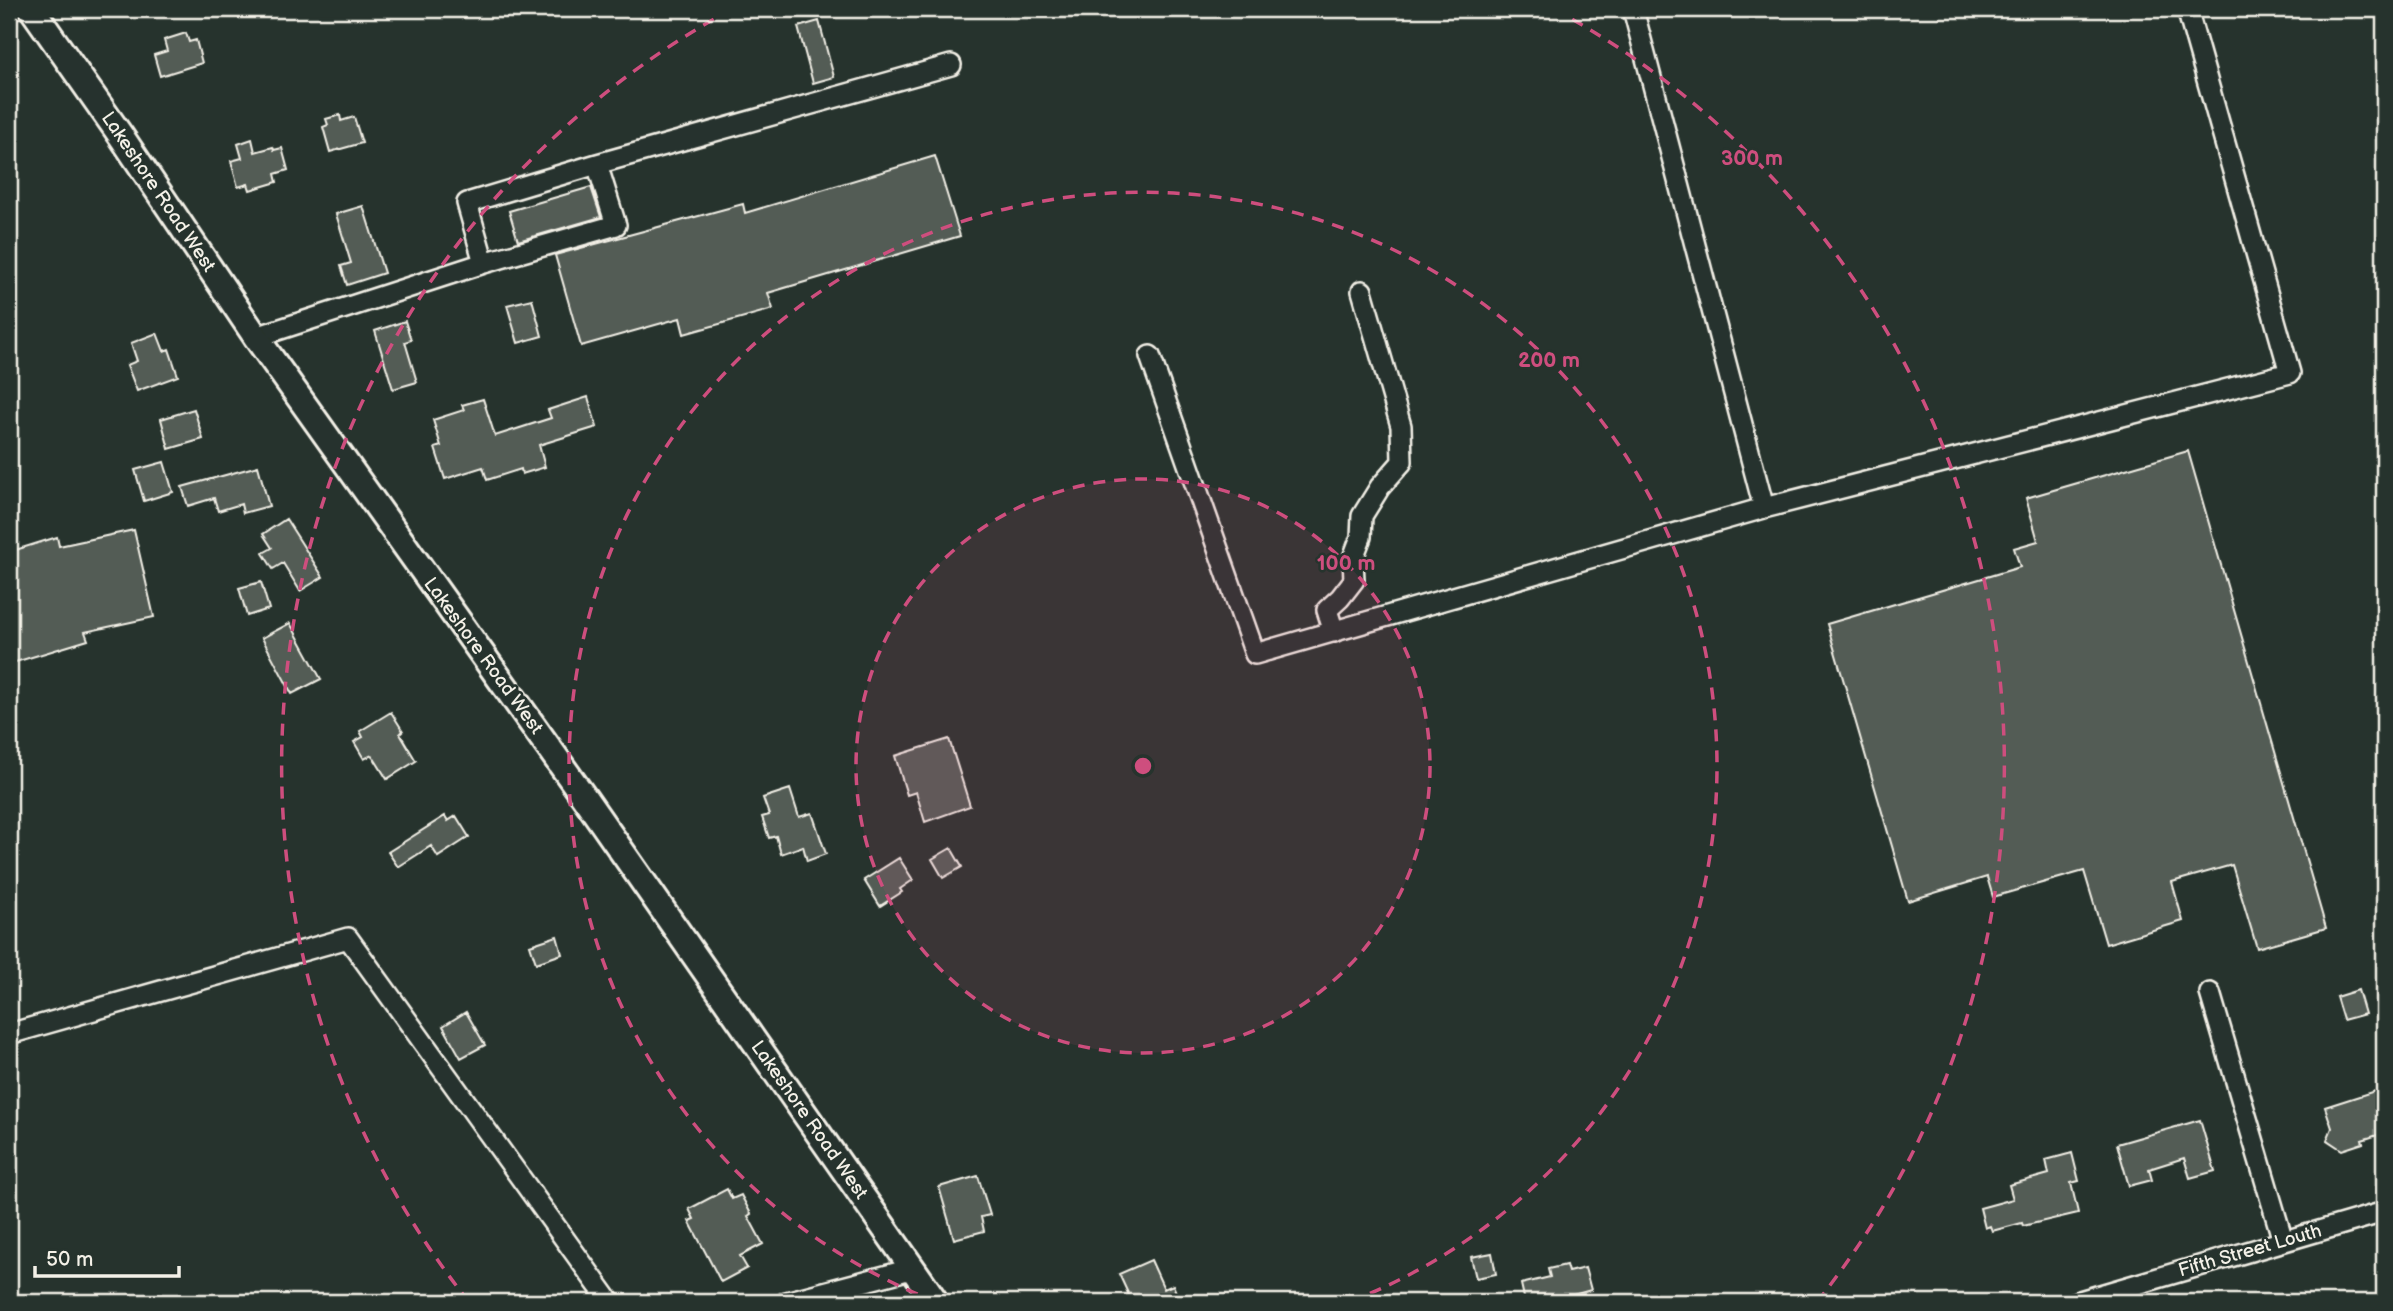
<svg xmlns="http://www.w3.org/2000/svg" width="2393" height="1311" viewBox="0 0 2393 1311" font-family="'Balsamiq Sans',sans-serif">
	<style>
		.building { fill: #525c55; stroke: #f4f1e8; stroke-width: 2 }
		.lines { fill: none; stroke-linecap: round; stroke-linejoin: round }
		.minor-casing { stroke: #f4f1e8; stroke-width: 24 }
		.major-casing { stroke: #f4f1e8; stroke-width: 30 }
		.minor { stroke: #26332d; stroke-width: 19 }
		.major { stroke: #26332d; stroke-width: 24 }
		.ring { fill: none; stroke: #ce4e7e; stroke-width: 3.5; stroke-dasharray: 12 9 }
		.labels { text-anchor: middle; dominant-baseline: central; stroke-width: 5; stroke-linejoin: round; paint-order: stroke }
		.street-label { font-size: 19px; fill: #f4f1e8; stroke: #26332d }
		.centre { fill: #ce4e7e; stroke: #26332d; stroke-width: 3.5 }
		.ring-label { font-size: 21px; text-anchor: middle; font-weight: bold; fill: #ce4e7e; stroke: #26332d; stroke-width: 5; stroke-linejoin: round; paint-order: stroke }
	</style>
	<rect width="100%" height="100%" fill="#26332d"/>
	<filter id="ink" filterUnits="userSpaceOnUse"><feTurbulence type="fractalNoise" baseFrequency=".0143" numOctaves="2"/><feDisplacementMap in="SourceGraphic" scale="14" xChannelSelector="R" yChannelSelector="G"/><feConvolveMatrix kernelMatrix="1 2 1 2 8 2 1 2 1" color-interpolation-filters="sRGB"/></filter>
	<g filter="url(#ink)">
		<path class="building" d="M 819,21 L 834,77 L 813,83 L 798,27 Z
			M 186,33 L 189,42 L 196,40 L 202,63 L 160,76 L 154,55 L 167,51 L 164,40 Z
			M 340,115 L 341,121 L 354,117 L 362,143 L 330,152 L 323,127 L 328,125 L 326,119 Z
			M 252,139 L 255,152 L 273,147 L 274,150 L 282,148 L 288,170 L 275,174 L 277,182 L 250,190 L 248,184 L 238,187 L 231,161 L 242,158 L 238,144 Z
			M 935,156 L 960,236 L 768,293 L 773,309 L 684,334 L 680,318 L 581,346 L 555,255 L 743,204 L 745,213 Z
			M 591,187 L 601,217 L 518,241 L 509,211 Z
			M 363,206 L 384,273 L 347,285 L 341,266 L 351,263 L 336,214 Z
			M 532,299 L 542,336 L 518,343 L 507,305 Z
			M 405,321 L 411,340 L 405,342 L 417,382 L 393,389 L 375,331 Z
			M 157,333 L 164,351 L 169,349 L 178,376 L 137,391 L 127,365 L 137,361 L 131,343 Z
			M 588,397 L 597,427 L 539,445 L 545,467 L 522,474 L 521,469 L 487,480 L 483,467 L 445,479 L 435,448 L 441,446 L 433,420 L 464,410 L 462,405 L 483,399 L 495,436 L 551,418 L 548,410 Z
			M 194,409 L 203,439 L 169,449 L 161,419 Z
			M 2188,451 L 2326,928 L 2257,948 L 2232,865 L 2172,882 L 2183,921 L 2106,944 L 2084,871 L 1993,897 L 1987,877 L 1908,901 L 1827,624 L 2020,567 L 2014,548 L 2038,541 L 2026,498 Z
			M 164,462 L 173,492 L 144,501 L 135,470 Z
			M 258,466 L 269,506 L 243,513 L 241,504 L 218,511 L 214,498 L 188,506 L 182,487 Z
			M 286,519 L 323,577 L 300,591 L 283,563 L 273,569 L 263,553 L 272,548 L 263,534 Z
			M 134,530 L 154,617 L 85,632 L 88,640 L 9,664 L 9,552 L 57,537 L 59,546 Z
			M 261,582 L 269,609 L 247,616 L 239,588 Z
			M 290,623 L 321,679 L 292,694 L 262,638 Z
			M 391,712 L 403,731 L 400,734 L 416,761 L 387,779 L 372,755 L 364,759 L 354,742 L 363,737 L 360,731 Z
			M 949,739 L 970,806 L 925,822 L 916,792 L 907,795 L 895,756 Z
			M 790,789 L 799,817 L 812,813 L 826,854 L 807,861 L 803,846 L 781,854 L 776,836 L 769,838 L 762,817 L 769,815 L 763,798 Z
			M 445,816 L 448,821 L 456,816 L 469,837 L 438,857 L 431,846 L 398,867 L 388,852 Z
			M 951,848 L 962,867 L 943,878 L 932,859 Z
			M 899,858 L 913,880 L 900,889 L 902,892 L 880,906 L 864,880 Z
			M 557,936 L 562,954 L 536,963 L 530,945 Z
			M 2358,990 L 2365,1014 L 2343,1020 L 2336,997 Z
			M 466,1012 L 485,1045 L 461,1058 L 443,1026 Z
			M 2384,1088 L 2384,1133 L 2362,1140 L 2363,1143 L 2342,1150 L 2327,1140 L 2332,1128 L 2325,1107 Z
			M 2200,1120 L 2215,1171 L 2190,1178 L 2184,1158 L 2149,1169 L 2152,1180 L 2129,1186 L 2117,1144 Z
			M 2072,1153 L 2079,1181 L 2071,1183 L 2078,1213 L 2023,1226 L 2022,1223 L 1992,1231 L 1990,1226 L 1985,1228 L 1980,1208 L 2013,1199 L 2009,1185 L 2049,1174 L 2046,1160 Z
			M 978,1176 L 990,1215 L 981,1217 L 984,1231 L 954,1239 L 939,1187 Z
			M 727,1189 L 732,1199 L 741,1195 L 751,1214 L 748,1216 L 763,1244 L 740,1256 L 747,1268 L 721,1282 L 689,1221 L 694,1219 L 689,1209 Z
			M 1492,1253 L 1496,1274 L 1476,1278 L 1471,1257 Z
			M 1151,1260 L 1164,1289 L 1173,1285 L 1180,1302 L 1132,1302 L 1119,1274 Z
			M 1566,1265 L 1568,1272 L 1585,1268 L 1591,1290 L 1559,1299 L 1560,1302 L 1525,1302 L 1521,1284 L 1550,1277 L 1548,1269 Z"/>
		<g class="lines">
			<g class="minor-casing">
				<path id="minor" d="M 1633,9 L 1764,508 L 2290,373 L 2187,9
					M 484,263 L 616,225 L 597,164
					M 256,337 L 484,263 L 467,203 L 597,164 L 951,65
					M 1150,356 L 1255,654 L 1764,508
					M 1334,632 L 1327,610 L 1340,598 L 1354,580 L 1353,558 L 1361,537 L 1362,516 L 1380,487 L 1402,462 L 1401,426 L 1362,291
					M 2210,993 L 2283,1241
					M 9,1034 L 348,938 L 610,1302
					M 786,1302 L 911,1269
					M 2076,1302 L 2384,1212"/>
			</g>
			<g class="major-casing">
				<path id="major" d="M 32,9 L 121,136 L 256,337 L 584,797 L 936,1302"/>
			</g>
			<use href="#minor" class="minor"/>
			<use href="#major" class="major"/>
		</g>
	</g>
	<circle cx="1143" cy="766" r="287" fill="#ce4e7e" fill-opacity=".12"/>
	<g class="ring">
		<circle cx="1143" cy="766" r="287"/>
		<path d="M937 1302A574 574 0 1 1 1349 1302"/>
		<path d="M469 1302A861 861 0 0 1 732 9M1554 9A861 861 0 0 1 1817 1302"/>
	</g>
	<g class="labels">
		<g class="street-label">
			<text transform="translate(158 192) rotate(56)">Lakeshore Road West</text>
			<text transform="translate(483 656) rotate(54)">Lakeshore Road West</text>
			<text transform="translate(809 1120) rotate(55)">Lakeshore Road West</text>
			<text transform="translate(2250 1251) rotate(-16)">Fifth Street Louth</text>
		</g>
	</g>
	<circle cx="1143" cy="766" r="10" class="centre"/>
	<g class="ring-label">
		<text x="1752" y="165">300 m</text>
		<text x="1549" y="367">200 m</text>
		<text x="1346" y="570">100 m</text>
	</g>
	<rect width="2393" height="1311" fill="none" stroke="#26332d" stroke-width="35"/>
	<rect x="18" y="18" width="2358" height="1276" fill="none" stroke="#f4f1e8" stroke-width="2.5" filter="url(#ink)"/>
	<path d="M35 1266v10h144v-10" fill="none" stroke="#f4f1e8" stroke-width="3.5"/>
	<text x="46" y="1266" font-size="21" fill="#f4f1e8" stroke="#26332d" stroke-width="5" paint-order="stroke">50 m</text>
</svg>
